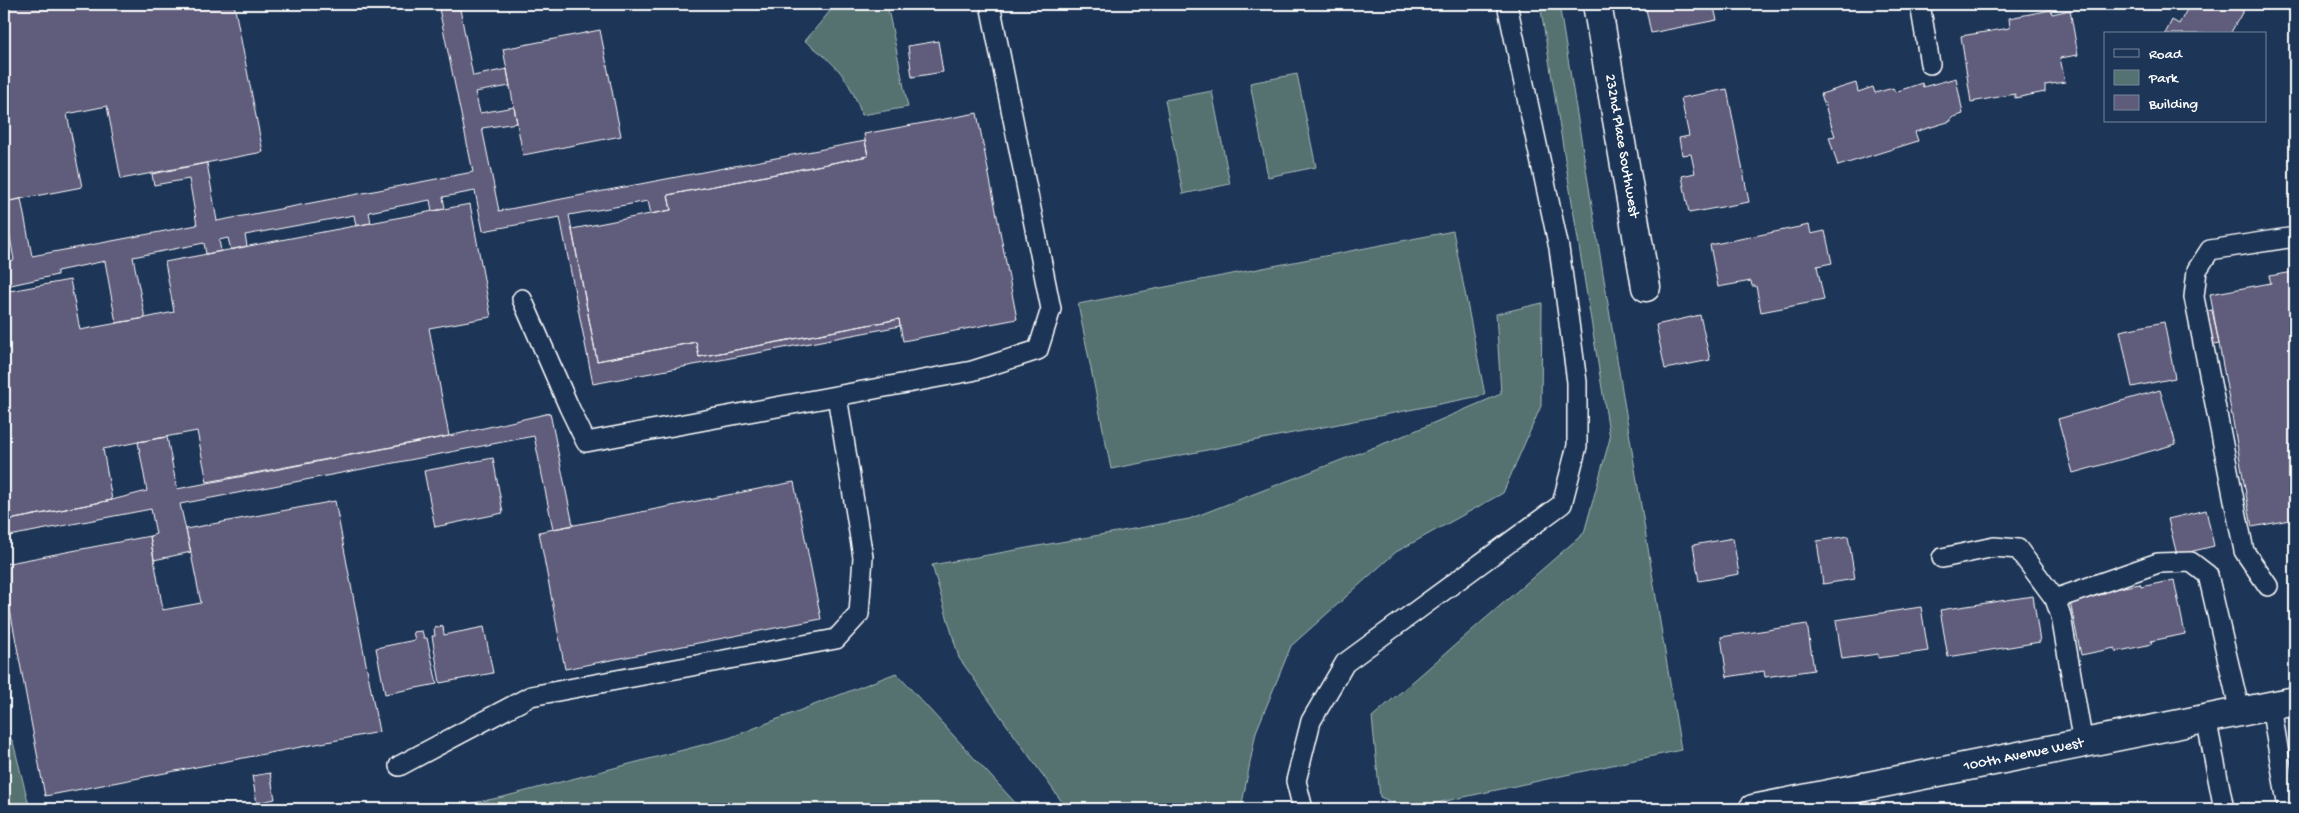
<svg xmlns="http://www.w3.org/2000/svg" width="2299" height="813" viewBox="0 0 2299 813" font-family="'Gochi Hand',sans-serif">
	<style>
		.green { fill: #547271; stroke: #aab8b8 }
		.building { fill: #5f5c7b; stroke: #fff }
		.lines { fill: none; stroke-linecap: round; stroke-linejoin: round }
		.service-casing { stroke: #fff; stroke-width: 22 }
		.minor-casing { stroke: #fff; stroke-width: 31 }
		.secondary-casing { stroke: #fff; stroke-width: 31 }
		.service { stroke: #1d3557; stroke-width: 19 }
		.minor { stroke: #1d3557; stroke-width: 28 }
		.secondary { stroke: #1d3557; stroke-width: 28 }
		.labels { text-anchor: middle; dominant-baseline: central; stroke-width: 5; stroke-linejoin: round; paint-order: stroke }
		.street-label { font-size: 15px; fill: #fff; stroke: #1d3557 }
	</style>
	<rect width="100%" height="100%" fill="#1d3557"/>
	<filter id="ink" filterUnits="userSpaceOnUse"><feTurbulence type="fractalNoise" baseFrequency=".02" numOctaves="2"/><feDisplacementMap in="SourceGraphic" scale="10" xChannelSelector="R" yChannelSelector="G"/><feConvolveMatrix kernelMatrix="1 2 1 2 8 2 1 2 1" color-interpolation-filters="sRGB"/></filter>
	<g filter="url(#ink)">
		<path class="green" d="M 836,4 L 887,4 L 908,107 L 862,115 C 848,76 837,65 805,41 Z
			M 1540,4 L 1559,4 L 1681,750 L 1409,809 L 1380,797 L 1372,717 L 1584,533 L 1610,438 Z
			M 1297,74 L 1316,167 L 1268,177 L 1250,83 Z
			M 1212,91 L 1230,184 L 1183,194 L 1165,100 Z
			M 1453,231 L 1485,395 L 1111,469 L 1078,304 Z
			M 1542,303 L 1541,406 L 1503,493 L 1396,552 L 1291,646 L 1256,732 L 1241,809 L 1067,809 L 959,658 L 932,565 L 1189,519 L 1398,438 L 1501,394 L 1496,314 Z
			M 896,673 L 1021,809 L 443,809 L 503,797 L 729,738 Z
			M 4,727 L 13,742 L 30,809 L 4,809 Z"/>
		<path class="building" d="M 4,4 L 234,4 L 263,152 L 121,179 L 107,106 L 67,114 L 82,187 L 4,202 Z
			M 438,4 L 459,4 L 473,76 L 507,69 L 510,86 L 475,92 L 480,113 L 514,107 L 517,123 L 482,128 L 499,211 L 865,141 L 868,156 L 668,195 L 671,210 L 651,214 L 648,201 L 569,215 L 597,361 L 696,342 L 699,357 L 899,319 L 900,326 L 593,384 L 560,217 L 483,231 L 475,191 L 443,197 L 445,209 L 432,211 L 430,200 L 369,212 L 371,223 L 356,226 L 354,215 L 245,235 L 247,246 L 231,250 L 228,238 L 219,240 L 221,251 L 206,254 L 204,243 L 133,257 L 145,318 L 116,323 L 105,261 L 57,271 L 57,275 L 11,285 L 4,283 L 4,262 L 14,260 L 4,202 L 21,199 L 32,256 L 197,225 L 189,179 L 154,185 L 152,174 L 207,163 L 217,221 L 473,172 Z
			M 1645,4 L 1713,4 L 1717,20 L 1651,33 Z
			M 1808,4 L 1842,4 L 1809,9 Z
			M 2190,4 L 2247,4 L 2230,34 L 2165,34 L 2172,20 L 2179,24 Z
			M 2051,10 L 2052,14 L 2070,10 L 2078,55 L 2060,58 L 2065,82 L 2045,85 L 2045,92 L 2015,98 L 2015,94 L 1971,102 L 1961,36 L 2010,28 L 2009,18 Z
			M 600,30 L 621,136 L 523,155 L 503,49 Z
			M 938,41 L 943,72 L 912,77 L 908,46 Z
			M 1956,78 L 1963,114 L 1951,118 L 1951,121 L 1915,132 L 1918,141 L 1838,166 L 1829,137 L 1835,136 L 1821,94 L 1856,83 L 1858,92 L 1873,87 L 1875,93 L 1893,88 L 1895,92 L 1922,83 L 1923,87 Z
			M 1727,89 L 1749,202 L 1689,213 L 1682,176 L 1695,173 L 1691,154 L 1682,155 L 1679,138 L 1689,136 L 1681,98 Z
			M 977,113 L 1017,319 L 903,341 L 899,319 L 699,357 L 696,342 L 597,361 L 572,229 L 671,210 L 668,195 L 868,156 L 864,134 Z
			M 470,204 L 491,317 L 429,328 L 449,436 L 207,482 L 197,431 L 138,442 L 103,449 L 112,500 L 4,521 L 4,292 L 70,280 L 80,330 L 145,318 L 174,312 L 165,262 Z
			M 1809,225 L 1811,234 L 1825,231 L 1832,263 L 1817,266 L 1824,300 L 1761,312 L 1756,286 L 1752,286 L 1751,281 L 1718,287 L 1710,245 Z
			M 2294,272 L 2295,519 L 2252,527 L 2210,294 L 2271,283 L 2269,276 Z
			M 2212,310 L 2219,344 L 2195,349 L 2189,314 Z
			M 1700,315 L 1710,360 L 1665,369 L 1656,325 Z
			M 2164,322 L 2175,378 L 2132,387 L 2120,331 Z
			M 2160,390 L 2176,444 L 2073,473 L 2058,419 Z
			M 550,413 L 573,525 L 553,529 L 534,436 L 180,504 L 191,552 L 154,560 L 150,536 L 156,534 L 151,509 L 4,537 L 4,521 L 112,500 L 147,491 L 138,442 L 167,437 L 177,489 L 449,436 Z
			M 493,458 L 503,513 L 435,527 L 424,471 Z
			M 794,482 L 821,619 L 565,669 L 539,532 Z
			M 335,501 L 379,732 L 45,796 L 4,578 L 4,564 L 150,536 L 163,610 L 201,603 L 186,529 Z
			M 2206,510 L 2214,546 L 2177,555 L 2168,519 Z
			M 1848,536 L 1855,579 L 1823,584 L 1817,541 Z
			M 1733,538 L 1739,574 L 1699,581 L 1693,545 Z
			M 2174,580 L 2185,634 L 2151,641 L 2152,644 L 2115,652 L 2115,648 L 2081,655 L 2070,602 L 2104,594 L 2103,591 L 2140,584 L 2141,587 Z
			M 2033,596 L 2040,642 L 1948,657 L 1940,610 Z
			M 1921,607 L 1928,651 L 1878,658 L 1878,654 L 1842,659 L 1836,620 Z
			M 1807,624 L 1814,670 L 1765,677 L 1764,671 L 1727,677 L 1721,637 Z
			M 443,626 L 444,635 L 484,627 L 493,673 L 440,683 L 432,636 L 435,636 L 434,628 Z
			M 422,631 L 424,638 L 427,638 L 437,684 L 385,694 L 376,648 L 415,640 L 413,632 Z
			M 270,773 L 275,799 L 257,803 L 252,776 Z"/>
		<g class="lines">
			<g class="service-casing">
				<path id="service" d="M 1920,4 L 1930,64
					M 522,299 L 569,407 L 586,442 L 972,371 L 1038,350 L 1051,309 L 990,4
					M 1942,558 L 1994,547 L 2018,549 L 2055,599 L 2158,563 L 2191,562 L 2208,575 L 2240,712
					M 2268,586 L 2244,551 L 2194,297 L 2197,270 L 2210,250 L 2295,237
					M 2055,599 L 2061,616 L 2083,744
					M 2271,706 L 2288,809
					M 2206,718 L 2224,809
					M 399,766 L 531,696 L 836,639 L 859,614 L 863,557 L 837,396
					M 1303,809 L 1296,781 L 1311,721 L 1345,663 L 1562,504 L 1577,446 L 1577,382 L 1559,248 L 1507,4"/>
			</g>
			<g class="minor-casing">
				<g id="minor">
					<path id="s1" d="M 1597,4 L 1646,287"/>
				</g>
			</g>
			<g class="secondary-casing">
				<g id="secondary">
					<path id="s2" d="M 1753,809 L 2295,701"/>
				</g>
			</g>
			<use href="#service" class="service"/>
			<use href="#minor" class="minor"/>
			<use href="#secondary" class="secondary"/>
		</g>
	</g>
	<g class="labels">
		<g class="street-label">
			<text stroke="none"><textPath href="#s1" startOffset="144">232nd Place Southwest</textPath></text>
			<text stroke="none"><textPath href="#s2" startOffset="276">100th Avenue West</textPath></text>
		</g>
	</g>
	<rect width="2299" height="813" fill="none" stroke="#1d3557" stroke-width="20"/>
	<rect x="10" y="10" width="2279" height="793" fill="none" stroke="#fff" stroke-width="2" filter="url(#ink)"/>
	<rect x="2104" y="32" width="162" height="90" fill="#1d3557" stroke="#77869a"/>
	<rect x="2114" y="49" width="25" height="8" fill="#1d3557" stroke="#77869a"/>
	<text x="2149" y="58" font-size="15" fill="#ffffff">Road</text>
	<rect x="2114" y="70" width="25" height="15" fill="#547271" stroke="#77869a"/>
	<text x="2149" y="82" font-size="15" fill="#ffffff">Park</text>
	<rect x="2114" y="95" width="25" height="15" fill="#5f5c7b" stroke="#77869a"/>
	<text x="2149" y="108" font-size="15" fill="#ffffff">Building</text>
</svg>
